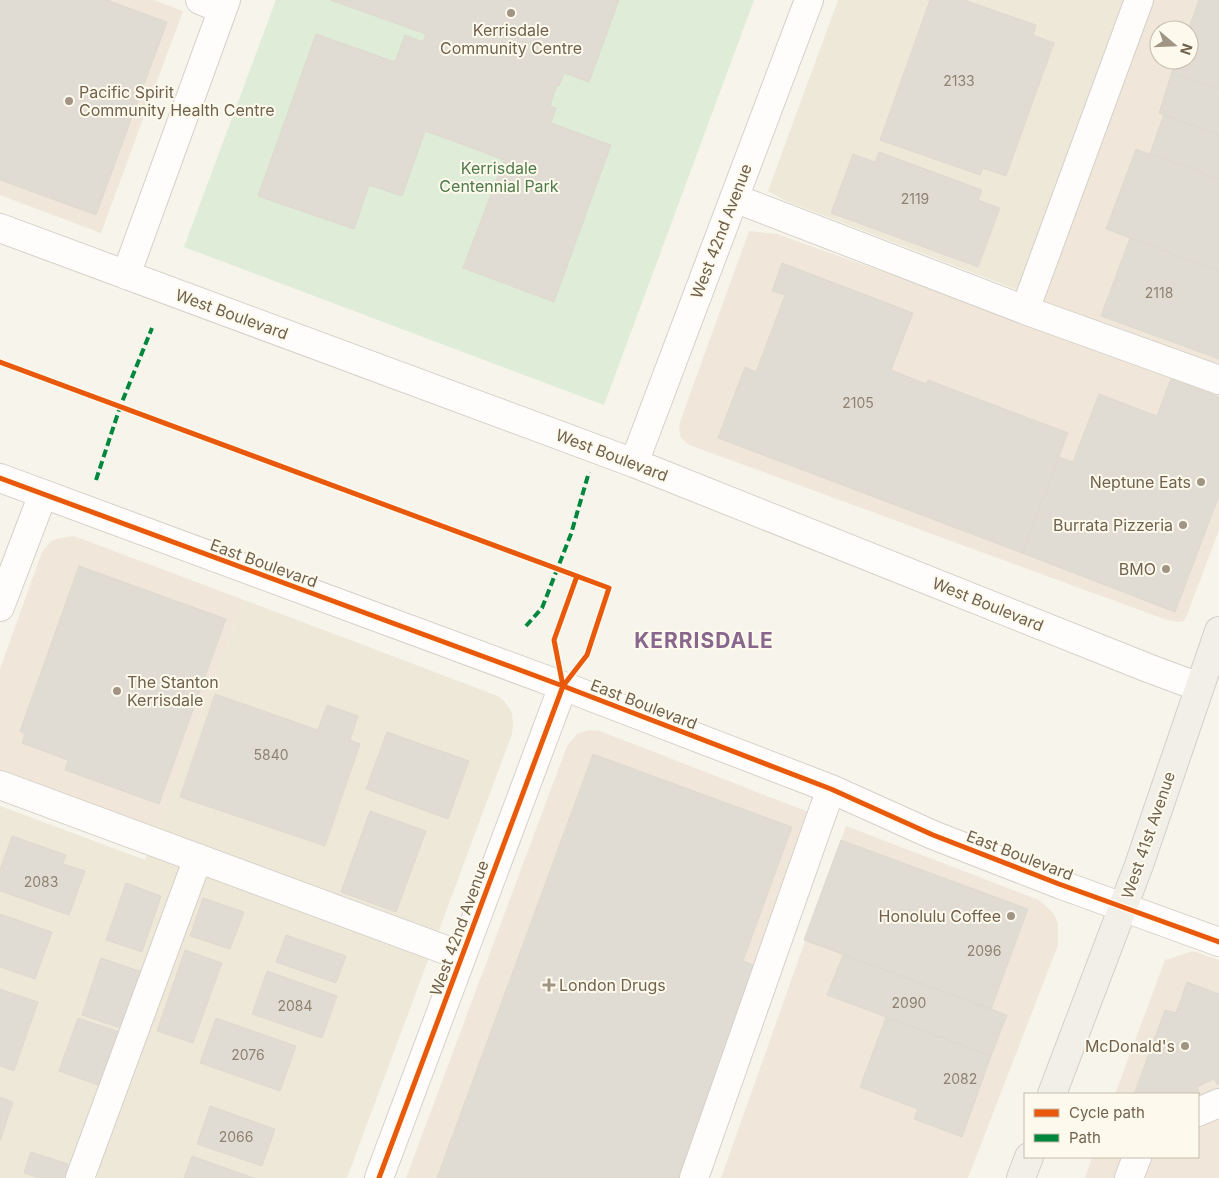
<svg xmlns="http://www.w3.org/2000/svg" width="1219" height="1178" viewBox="0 0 1219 1178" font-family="Inter,sans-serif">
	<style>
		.residential { fill: #eee8d9 }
		.commercial { fill: #f0e7da; fill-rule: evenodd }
		.green { fill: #dfecd7 }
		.building { fill: #e1dcd3; stroke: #ded9ce }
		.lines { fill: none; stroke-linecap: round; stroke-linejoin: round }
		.minor-casing { stroke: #d5d1c9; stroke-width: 30 }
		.major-casing { stroke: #d4cfc7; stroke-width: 30 }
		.minor { stroke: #fefdfc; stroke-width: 28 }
		.major { stroke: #f1efe7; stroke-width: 28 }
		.quiet { stroke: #00873e; stroke-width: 4; stroke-dasharray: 8 4; stroke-linecap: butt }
		.cycleway-casing { stroke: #fdfaed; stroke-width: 8 }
		.cycleway { stroke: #e8590c; stroke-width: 5 }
		.poi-dot { fill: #a09585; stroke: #fdfaed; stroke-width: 2 }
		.labels { text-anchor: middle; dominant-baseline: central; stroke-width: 4; stroke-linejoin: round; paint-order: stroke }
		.number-label { font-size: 14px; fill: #8f8271 }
		.poi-label { font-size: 16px; fill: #71624e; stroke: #fdfaed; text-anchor: end }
		.park-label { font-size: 16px; fill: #4e7b4a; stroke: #fdfaed }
		.street-label { font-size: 16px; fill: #71624e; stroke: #fdfaed }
		.district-label { font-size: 21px; font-weight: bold; letter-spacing: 1px; fill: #89668d; stroke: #fdfaed }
	</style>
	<rect width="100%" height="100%" fill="#f6f4eb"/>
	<path class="residential" d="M 838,0 L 1126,0 L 1018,290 L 786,201 L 768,191 Z
		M 244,600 L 498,696 L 505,702 L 512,712 L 513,724 L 512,734 L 347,1178 L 0,1178 L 0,806 L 145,860 Z"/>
	<path class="commercial" d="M 0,0 L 154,0 L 183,11 L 101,233 L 0,195 Z
		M 1153,0 L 1219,0 L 1219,530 L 1187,615 L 1184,621 L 1178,622 L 1167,620 L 695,447 L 688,444 L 681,438 L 679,429 L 680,422 L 749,231 L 777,234 L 1033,325 ZM 1159,30 L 1189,30 L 1189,60 L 1159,60 Z
		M 73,536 L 85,540 L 244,600 L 157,829 L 0,772 L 0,669 L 42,552 L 51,541 L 61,538 Z
		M 589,730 L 600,731 L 816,815 L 682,1178 L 406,1178 L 567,746 L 577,734 Z
		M 846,826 L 1039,900 L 1054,914 L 1058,924 L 1058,945 L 968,1178 L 721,1178 Z
		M 1193,951 L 1219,960 L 1219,1178 L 1085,1178 L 1092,1157 L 1198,1157 L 1198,1094 L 1115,1094 L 1165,960 Z"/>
	<path class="green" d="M 276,0 L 754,0 L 604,405 L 184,247 Z"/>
	<path class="building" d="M 0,0 L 107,0 L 167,22 L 96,215 L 0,180 Z
		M 330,0 L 619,0 L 589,82 L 564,73 L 559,86 L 557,85 L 550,106 L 556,108 L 551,123 L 611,145 L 554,302 L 463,268 L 504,160 L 456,142 L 425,131 L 402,196 L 369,185 L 354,229 L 258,196 L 316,34 L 395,62 L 405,35 L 423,42 L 426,34 Z
		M 930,0 L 964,0 L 1036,25 L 1033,35 L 1054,43 L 1006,176 L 983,168 L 980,175 L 880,140 Z
		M 1199,0 L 1219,0 L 1219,89 L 1172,72 L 1177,60 L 1189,60 L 1189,30 L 1188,30 Z
		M 1172,72 L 1219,89 L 1219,135 L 1159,113 Z
		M 1164,114 L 1219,135 L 1219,179 L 1150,154 Z
		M 1136,149 L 1219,179 L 1219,271 L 1106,229 Z
		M 879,152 L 982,190 L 978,200 L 1000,208 L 978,267 L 831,213 L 853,154 L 875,162 Z
		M 1130,238 L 1219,271 L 1219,359 L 1101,316 Z
		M 782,263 L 913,313 L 891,370 L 926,384 L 928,380 L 1068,433 L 1022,553 L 718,438 L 745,367 L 756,372 L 785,295 L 772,291 Z
		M 1171,378 L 1219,397 L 1219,496 L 1175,612 L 1022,553 L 1059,457 L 1073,462 L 1099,394 L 1157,416 Z
		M 79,566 L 226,619 L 159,804 L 65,770 L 68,760 L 22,743 L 25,734 L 20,731 Z
		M 215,694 L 318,730 L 327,705 L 358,716 L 350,740 L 360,744 L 325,846 L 180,797 Z
		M 387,732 L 469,761 L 448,819 L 366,789 Z
		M 593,754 L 792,827 L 743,961 L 756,966 L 678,1178 L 437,1178 Z
		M 370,811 L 426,831 L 396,912 L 341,892 Z
		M 12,836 L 66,855 L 63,864 L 85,871 L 69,915 L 0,891 L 0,870 Z
		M 841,840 L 1028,909 L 991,1009 L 804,940 Z
		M 126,883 L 161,896 L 142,952 L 106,940 Z
		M 203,898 L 244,912 L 230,949 L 190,936 Z
		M 0,914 L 52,932 L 35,979 L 0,967 Z
		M 286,935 L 346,956 L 336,983 L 276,962 Z
		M 185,950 L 222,963 L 193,1043 L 157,1031 Z
		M 843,955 L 1007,1015 L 991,1056 L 827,995 Z
		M 101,958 L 142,972 L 123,1029 L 82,1015 Z
		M 267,971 L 337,996 L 322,1038 L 252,1014 Z
		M 1187,982 L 1219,994 L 1219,1084 L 1217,1084 L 1214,1079 L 1197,1087 L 1200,1094 L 1198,1095 L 1134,1094 L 1165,1010 L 1176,1013 Z
		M 0,989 L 38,1002 L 14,1071 L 0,1066 Z
		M 886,1017 L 991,1056 L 962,1137 L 914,1119 L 918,1109 L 860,1087 Z
		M 78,1018 L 120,1032 L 101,1086 L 59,1071 Z
		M 216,1018 L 296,1046 L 280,1091 L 200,1063 Z
		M 0,1097 L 13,1102 L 0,1141 Z
		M 210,1106 L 275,1129 L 262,1166 L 197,1144 Z
		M 31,1152 L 68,1164 L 64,1178 L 39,1178 L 24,1173 Z
		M 192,1156 L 254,1178 L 184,1178 Z"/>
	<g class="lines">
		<g class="minor-casing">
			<path id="minor" d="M 200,0 L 222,9
				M 734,198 L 1025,310 L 1139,0
				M 0,228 L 634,463 L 1148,668 L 1199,687
				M 126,275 L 226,0
				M 1025,310 L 1219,380
				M 634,463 L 809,0
				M 0,478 L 563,686 L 831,789 L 933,835 L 1059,884 L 1219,942
				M 0,607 L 43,494
				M 0,785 L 462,956
				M 1198,1112 L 1219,1103
				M 80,1178 L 198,858
				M 379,1178 L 563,686
				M 694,1178 L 818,825 L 831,789
				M 1129,1178 L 1137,1157"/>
		</g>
		<g class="major-casing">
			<path id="major" d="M 1052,1094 L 1139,865 L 1219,631
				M 1021,1178 L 1029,1157"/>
		</g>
		<use href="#minor" class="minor"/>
		<use href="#major" class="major"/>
		<path class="quiet" d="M 96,480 L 120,407 L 152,328
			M 526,626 L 542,608 L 571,534 L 589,472"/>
		<g class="cycleway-casing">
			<path id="cycleway" d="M 0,362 L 609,588 L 587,655 L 563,686 L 379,1178
				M 0,478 L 563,686 L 831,789 L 933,835 L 1059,884 L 1219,942
				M 563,686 L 554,640 L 577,576"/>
		</g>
		<use href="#cycleway" class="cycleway"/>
	</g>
	<g class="poi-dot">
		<circle cx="511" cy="13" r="5"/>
		<circle cx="69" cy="101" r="5"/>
		<circle cx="1201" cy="482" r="5"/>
		<circle cx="1183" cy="525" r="5"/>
		<circle cx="1166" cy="569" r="5"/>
		<circle cx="117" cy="691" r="5"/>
		<circle cx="1011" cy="916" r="5"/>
		<path d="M546.5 977.5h5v5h5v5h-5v5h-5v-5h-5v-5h5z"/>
		<circle cx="1185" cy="1046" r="5"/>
	</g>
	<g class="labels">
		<g class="number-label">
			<text x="959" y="80">2133</text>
			<text x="915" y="198">2119</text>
			<text x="1159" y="292">2118</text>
			<text x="858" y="402">2105</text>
			<text x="271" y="754">5840</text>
			<text x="41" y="881">2083</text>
			<text x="984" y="950">2096</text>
			<text x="909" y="1002">2090</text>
			<text x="295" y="1005">2084</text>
			<text x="248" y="1054">2076</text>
			<text x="960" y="1078">2082</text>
			<text x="236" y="1136">2066</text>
		</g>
		<g class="poi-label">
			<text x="511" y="30" text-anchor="middle">Kerrisdale<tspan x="511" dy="18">Community Centre</tspan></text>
			<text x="79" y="92" text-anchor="start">Pacific Spirit<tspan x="79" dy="18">Community Health Centre</tspan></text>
			<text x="1191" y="482">Neptune Eats</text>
			<text x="1173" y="525">Burrata Pizzeria</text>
			<text x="1156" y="569">BMO</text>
			<text x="127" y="682" text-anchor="start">The Stanton<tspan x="127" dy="18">Kerrisdale</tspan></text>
			<text x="1001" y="916">Honolulu Coffee</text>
			<text x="559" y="985" text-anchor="start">London Drugs</text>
			<text x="1175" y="1046">McDonald's</text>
		</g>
		<g class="park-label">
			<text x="499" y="168">Kerrisdale<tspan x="499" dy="18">Centennial Park</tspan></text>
		</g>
		<g class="street-label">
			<text transform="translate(721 231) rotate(-69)">West 42nd Avenue</text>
			<text transform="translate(232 314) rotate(20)">West Boulevard</text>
			<text transform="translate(612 455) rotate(21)">West Boulevard</text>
			<text transform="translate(264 563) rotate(20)">East Boulevard</text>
			<text transform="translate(988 604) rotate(22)">West Boulevard</text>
			<text transform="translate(644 704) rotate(21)">East Boulevard</text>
			<text transform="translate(1148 835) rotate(-71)">West 41st Avenue</text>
			<text transform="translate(1020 855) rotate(21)">East Boulevard</text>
			<text transform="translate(459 928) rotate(-70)">West 42nd Avenue</text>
		</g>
		<g class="district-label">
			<text x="704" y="640">KERRISDALE</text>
		</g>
	</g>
	<rect x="1024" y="1093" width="175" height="65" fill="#fdfaed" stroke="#c5bdad"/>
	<rect x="1034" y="1109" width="25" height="8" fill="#e8590c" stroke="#c5bdad"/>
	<text x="1069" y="1118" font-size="15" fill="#71624e">Cycle path</text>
	<rect x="1034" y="1134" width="25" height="8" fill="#00873e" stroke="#c5bdad"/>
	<text x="1069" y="1143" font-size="15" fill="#71624e">Path</text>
	<g transform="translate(1174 45) rotate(109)"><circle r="24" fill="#fdfaed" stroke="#c5bdad"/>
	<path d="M0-4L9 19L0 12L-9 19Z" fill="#a09585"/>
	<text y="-8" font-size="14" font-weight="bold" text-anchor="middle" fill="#71624e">N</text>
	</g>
</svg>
